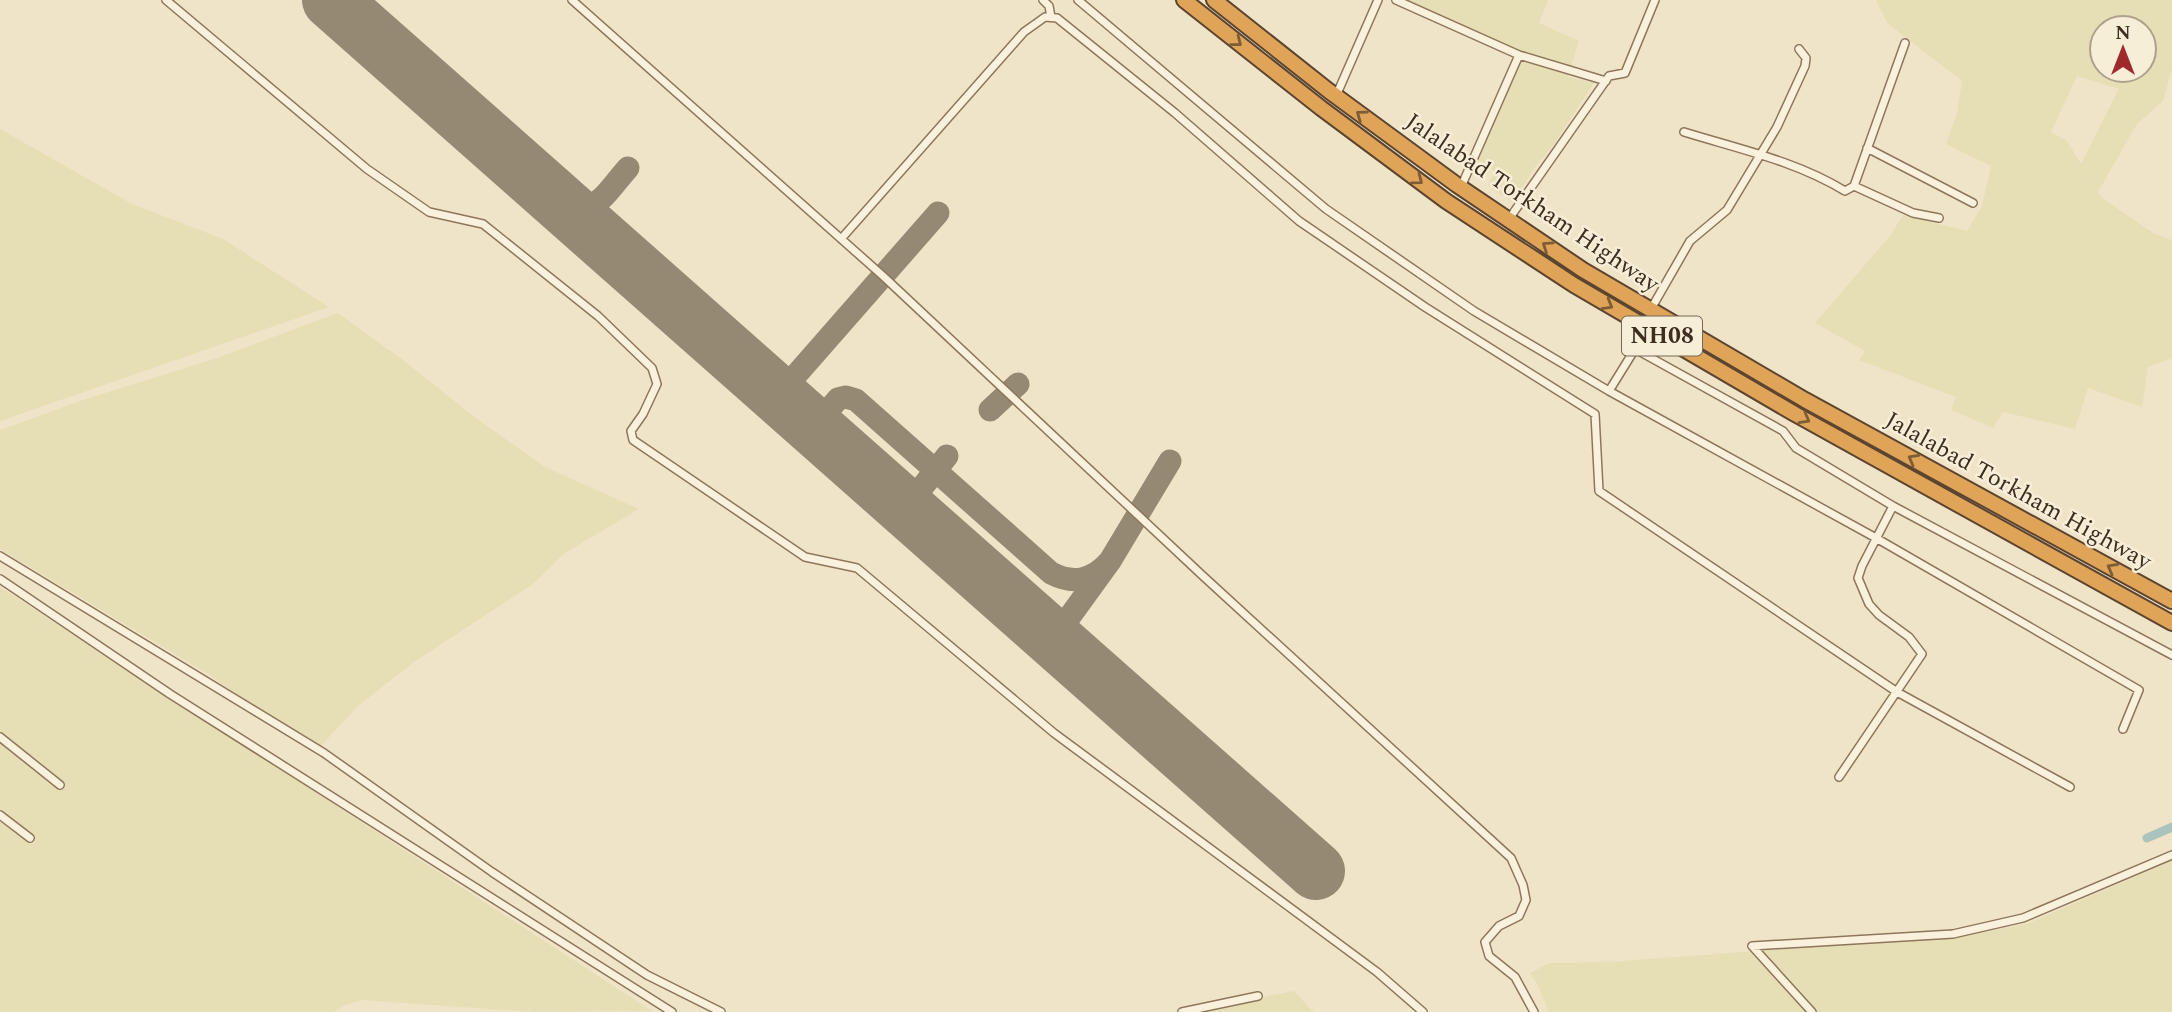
<svg xmlns="http://www.w3.org/2000/svg" width="2172" height="1012" viewBox="0 0 2172 1012" font-family="Spectral,serif">
	<style>
		.farmland { fill: #e6deb5; fill-rule: evenodd }
		.lines { fill: none; stroke-linecap: round; stroke-linejoin: round }
		.canal { stroke: #a9c4bc; stroke-width: 9 }
		.taxiway { stroke: #968974; stroke-width: 23 }
		.runway { stroke: #968974; stroke-width: 58 }
		.street-casing { stroke: #8d765c; stroke-width: 10 }
		.highway-casing { stroke: #5b4430; stroke-width: 18 }
		.street { stroke: #faf1dc; stroke-width: 7 }
		.highway { stroke: #e0a458; stroke-width: 14 }
		.oneway { stroke: #7e5d36 }
		.labels { text-anchor: middle; dominant-baseline: central; stroke-width: 5; stroke-linejoin: round; paint-order: stroke }
		.shield { fill: #f7eed8; stroke: #756857; stroke-width: 2 }
		.shield-label { font-size: 23px; font-weight: bold; fill: #3d2e20 }
		.street-label { font-size: 24px; fill: #3d2e20; stroke: #f7eed8 }
	</style>
	<rect width="100%" height="100%" fill="#f0e4c8"/>
	<path class="farmland" d="M 1403,0 L 1546,0 L 1548,1 L 1539,23 L 1579,41 L 1568,77 L 1594,83 L 1554,144 L 1535,167 L 1513,203 L 1488,186 L 1494,171 L 1478,160 L 1524,52 Z
		M 1876,0 L 2172,0 L 2172,69 L 2163,101 L 2137,124 L 2098,192 L 2101,197 L 2153,233 L 2172,240 L 2172,358 L 2148,367 L 2142,407 L 2088,388 L 2075,429 L 2003,412 L 1993,428 L 1951,410 L 1956,397 L 1859,360 L 1865,351 L 1815,323 L 1889,237 L 1903,215 L 1967,231 L 1982,206 L 1991,166 L 1946,144 L 1957,113 L 1962,81 L 1887,23 ZM 2102,28 L 2144,28 L 2144,70 L 2102,70 ZM 2077,76 L 2119,89 L 2081,164 L 2067,141 L 2051,132 Z
		M 0,129 L 132,204 L 223,239 L 329,307 L 0,421 Z
		M 338,313 L 403,360 L 477,419 L 545,467 L 639,509 L 565,553 L 533,584 L 414,662 L 358,706 L 317,750 L 208,674 L 0,549 L 0,430 L 83,400 L 217,358 Z
		M 0,587 L 652,1011 L 533,1012 L 362,1000 L 343,1006 L 333,1012 L 0,1012 Z
		M 2172,861 L 2172,1012 L 1813,1012 L 1760,950 L 1953,938 L 2026,924 Z
		M 1756,951 L 1809,1012 L 1549,1012 L 1536,982 L 1530,973 L 1549,963 L 1608,962 Z
		M 1294,991 L 1313,1012 L 1182,1012 Z"/>
	<g class="lines">
		<path class="canal" d="M 2147,838 L 2172,827"/>
		<path class="taxiway" d="M 335,0 L 346,13
			M 553,197 C 594,222 602,197 628,168
			M 598,202 C 589,228 602,235 618,253
			M 761,381 L 777,388 L 789,383 L 938,213
			M 789,383 L 784,396 L 793,410
			M 990,410 L 1018,384
			M 814,427 L 838,399 L 846,397 L 856,400 L 1051,573 C 1074,585 1093,580 1110,561
			M 912,500 L 913,512 L 922,523
			M 896,501 L 912,500 L 947,456
			M 1063,627 L 1061,638 L 1067,652
			M 1045,632 L 1054,633 L 1060,630 L 1110,561 L 1170,461"/>
		<path class="runway" d="M 331,0 L 1316,871"/>
		<g class="street-casing">
			<path id="street" d="M 166,0 L 367,169 L 429,212 L 483,224 L 598,316 L 652,368 L 657,384 L 643,414 L 631,431 L 633,440 L 805,557 L 857,568 L 1054,733 L 1377,972 L 1423,1012
				M 572,0 L 883,276 L 1203,576 L 1511,858 L 1523,885 L 1526,900 L 1519,916 L 1499,926 L 1485,942 L 1489,956 L 1515,977 L 1534,1012
				M 1043,0 L 1049,6 L 1051,17
				M 1078,0 L 1326,209 L 1474,311 L 1609,391 L 1635,349 L 1783,431 L 1796,448 L 1893,506
				M 1396,0 L 1519,55 L 1606,81
				M 1336,96 L 1378,0
				M 1684,132 C 1739,149 1796,161 1845,191 L 1854,186 L 1913,213 L 1939,218
				M 1867,148 L 1973,203
				M 1854,186 L 1905,43
				M 1461,187 L 1519,55
				M 1509,219 L 1609,76 L 1625,73 L 1655,0
				M 841,239 L 1024,32 L 1045,17 L 1057,18 L 1175,113 L 1299,221 L 1425,307 L 1595,414 L 1599,491 L 1897,692 L 2070,787
				M 1651,309 L 1690,241 L 1727,210 L 1777,127 L 1805,66 L 1806,58 L 1799,49
				M 1609,391 L 1876,538 L 2139,690 L 2123,729
				M 0,556 L 324,753 L 492,872 L 647,975 L 721,1012
				M 0,579 L 170,694 L 672,1012
				M 0,737 L 60,785
				M 1839,777 L 1922,654 L 1909,637 L 1879,615 L 1869,604 L 1858,578 L 1862,566 L 1893,506 L 2172,655
				M 0,815 L 30,838
				M 1182,1012 L 1258,996
				M 1812,1012 L 1752,946 L 1953,934 L 2023,918 L 2172,855"/>
		</g>
		<g class="highway-casing">
			<path id="highway" d="M 1184,0 L 1321,108 L 1446,201 L 1574,285 L 1795,414 L 2172,623
				M 1214,0 L 1329,91 L 1457,185 L 1583,270 L 1805,400 L 2172,601"/>
		</g>
		<use href="#street" class="street"/>
		<use href="#highway" class="highway"/>
	</g>
	<defs><path id="oneway-chevron" d="M-2-3.5L2.5 0L-2 3.5" fill="none" stroke-width="1.6" stroke-linecap="round" stroke-linejoin="round" transform="scale(1.75)"/></defs>
	<g class="oneway">
		<use href="#oneway-chevron" transform="translate(1237 42) rotate(38)"/>
		<use href="#oneway-chevron" transform="translate(1361 115) rotate(-144)"/>
		<use href="#oneway-chevron" transform="translate(1418 180) rotate(37)"/>
		<use href="#oneway-chevron" transform="translate(1547 246) rotate(-146)"/>
		<use href="#oneway-chevron" transform="translate(1608 305) rotate(30)"/>
		<use href="#oneway-chevron" transform="translate(1805 419) rotate(29)"/>
		<use href="#oneway-chevron" transform="translate(1913 459) rotate(-151)"/>
		<use href="#oneway-chevron" transform="translate(2112 568) rotate(-151)"/>
	</g>
	<g class="labels">
		<rect class="shield" x="1622" y="316.5" width="80" height="39" rx="5"/>
		<g class="shield-label">
			<text x="1662" y="336">NH08</text>
		</g>
		<g class="street-label">
			<text transform="translate(1532 203) rotate(34)">Jalalabad Torkham Highway</text>
			<text transform="translate(2018 491) rotate(29)">Jalalabad Torkham Highway</text>
		</g>
	</g>
	<g transform="translate(2123 49)"><circle r="33" fill="#f7eed8" stroke="#ada18e" stroke-width="2"/>
	<path d="M0-5L12 26L0 18L-12 26Z" fill="#9e2a2b"/>
	<text y="-10" font-size="19" font-weight="bold" text-anchor="middle" fill="#3d2e20">N</text>
	</g>
</svg>
